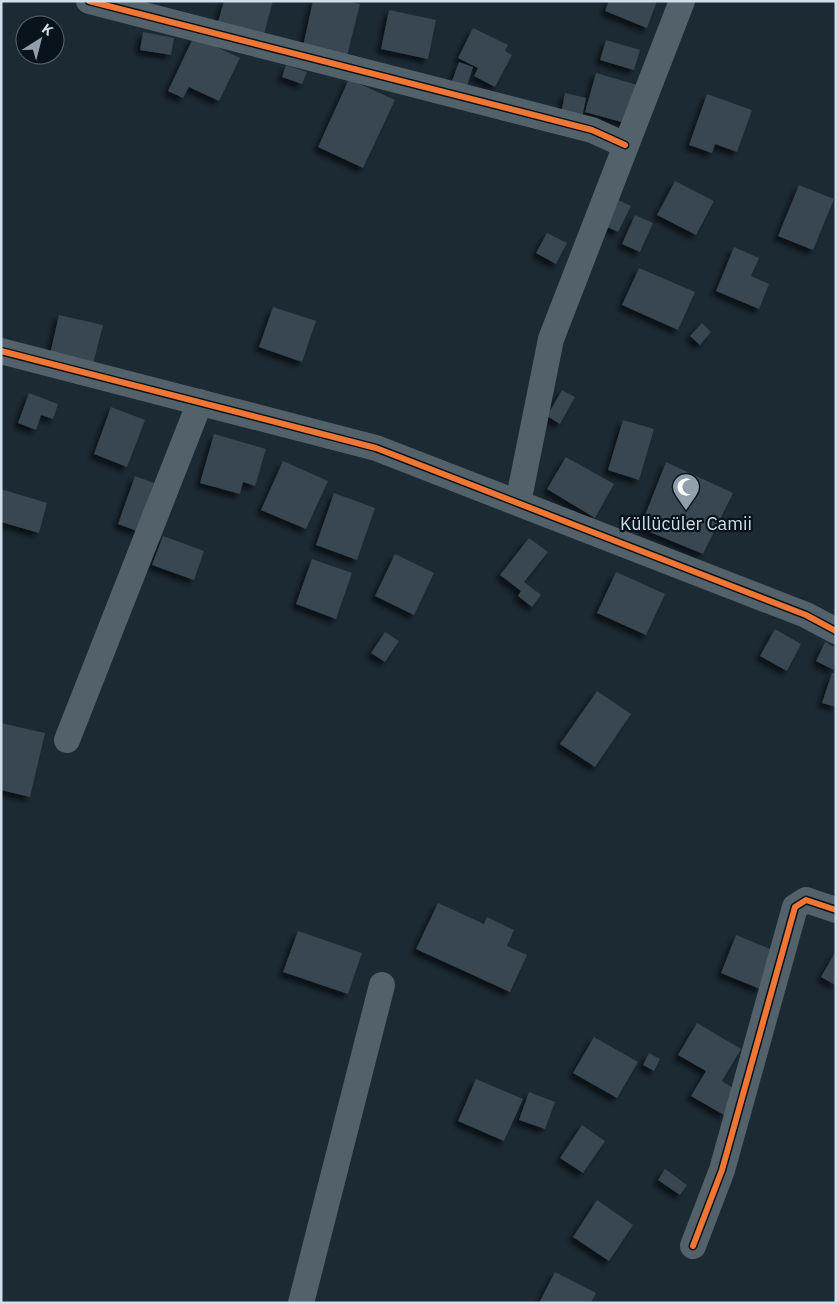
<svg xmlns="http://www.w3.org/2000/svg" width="837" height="1304" viewBox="0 0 837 1304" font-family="'IBM Plex Sans',sans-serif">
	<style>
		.building { fill: #374651; filter: url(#shadow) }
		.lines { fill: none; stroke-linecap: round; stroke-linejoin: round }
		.minor { stroke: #53616b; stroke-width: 26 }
		.cycleway-casing { stroke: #08131b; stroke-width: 9 }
		.cycleway { stroke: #f07635; stroke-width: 6 }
		.labels { text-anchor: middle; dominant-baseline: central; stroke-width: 4.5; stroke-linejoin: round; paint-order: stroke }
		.poi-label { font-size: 18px; fill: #d0dfec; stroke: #08131b }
	</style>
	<defs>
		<filter id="shadow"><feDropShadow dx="-4.5" dy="4.5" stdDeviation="2.5" flood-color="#0009"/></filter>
	</defs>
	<rect width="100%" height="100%" fill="#1c2a34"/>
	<path class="building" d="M 224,1 L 273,1 L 264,34 L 218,22 Z
		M 313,1 L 347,1 L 360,4 L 347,56 L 303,46 Z
		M 609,1 L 657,1 L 647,28 L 605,11 Z
		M 389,10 L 436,20 L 428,59 L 381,49 Z
		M 473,28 L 508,45 L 505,51 L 512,55 L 495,87 L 474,76 L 478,68 L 458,58 Z
		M 143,32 L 174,38 L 171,55 L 140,50 Z
		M 194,36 L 240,58 L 219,101 L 189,87 L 183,98 L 168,91 Z
		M 606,40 L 640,50 L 634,70 L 600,60 Z
		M 459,62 L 473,67 L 467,86 L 452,81 Z
		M 286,65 L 307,72 L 302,84 L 282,77 Z
		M 596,73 L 641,86 L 629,124 L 585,112 Z
		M 349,79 L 395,100 L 363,168 L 318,147 Z
		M 565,93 L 586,98 L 581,123 L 560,119 Z
		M 707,94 L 752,110 L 737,152 L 715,144 L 712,153 L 689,145 Z
		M 675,181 L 714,201 L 696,235 L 657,215 Z
		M 799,185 L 834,199 L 813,250 L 778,236 Z
		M 618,200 L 631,206 L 618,232 L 605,226 Z
		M 635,215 L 653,223 L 640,252 L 622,244 Z
		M 547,233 L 567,243 L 556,264 L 536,253 Z
		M 734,247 L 759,258 L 751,276 L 769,284 L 759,309 L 716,291 Z
		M 639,268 L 695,292 L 678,330 L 622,305 Z
		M 273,307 L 316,321 L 302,362 L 259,347 Z
		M 59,315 L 103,325 L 93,364 L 50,354 Z
		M 702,323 L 711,332 L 700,345 L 690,336 Z
		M 562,390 L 575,397 L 560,424 L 547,416 Z
		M 29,393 L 58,404 L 53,419 L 41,415 L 36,430 L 18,423 Z
		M 111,407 L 145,420 L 127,467 L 94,454 Z
		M 623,420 L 654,429 L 639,480 L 608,470 Z
		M 214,434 L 266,449 L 255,486 L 243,482 L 240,494 L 200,483 Z
		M 566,457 L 614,484 L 595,518 L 547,489 Z
		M 283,461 L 328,481 L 306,529 L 261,510 Z
		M 666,462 L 733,493 L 703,554 L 640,528 Z
		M 135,476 L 154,483 L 137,531 L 118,524 Z
		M 1,489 L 47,503 L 39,533 L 1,522 Z
		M 334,493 L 375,508 L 357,560 L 316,545 Z
		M 163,536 L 204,551 L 194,580 L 152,565 Z
		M 529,538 L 548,552 L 524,582 L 541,595 L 532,607 L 518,596 L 521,591 L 500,575 Z
		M 395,554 L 434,573 L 414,615 L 375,596 Z
		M 312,559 L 352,573 L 336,619 L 296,604 Z
		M 616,572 L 665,594 L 646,635 L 597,613 Z
		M 775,629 L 801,644 L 787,671 L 760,656 Z
		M 385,632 L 399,641 L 385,662 L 371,653 Z
		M 825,642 L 836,648 L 834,670 L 816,661 Z
		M 832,673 L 836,674 L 836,707 L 822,703 Z
		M 597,691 L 631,714 L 595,767 L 560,744 Z
		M 1,723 L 45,733 L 30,797 L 1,790 Z
		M 438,903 L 484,924 L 487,917 L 514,930 L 507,946 L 527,955 L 510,992 L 416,949 Z
		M 298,931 L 362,953 L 348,994 L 283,972 Z
		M 736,935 L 775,951 L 760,989 L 721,973 Z
		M 836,951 L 836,984 L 835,985 L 821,977 Z
		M 697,1023 L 741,1049 L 722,1081 L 738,1091 L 724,1115 L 691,1096 L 706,1071 L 678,1055 Z
		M 594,1037 L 638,1062 L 617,1098 L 573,1073 Z
		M 649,1053 L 660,1059 L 654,1071 L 643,1065 Z
		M 476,1079 L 523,1099 L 504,1141 L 458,1121 Z
		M 529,1092 L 555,1102 L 545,1129 L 519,1120 Z
		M 582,1125 L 605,1141 L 583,1173 L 560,1158 Z
		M 665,1169 L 687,1185 L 680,1195 L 658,1180 Z
		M 597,1200 L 633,1225 L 609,1261 L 573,1237 Z
		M 555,1272 L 596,1293 L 591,1303 L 539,1303 Z"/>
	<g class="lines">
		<path class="minor" d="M 89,1 L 592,130 L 625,145
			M 1,351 L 376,448 L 806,615 L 836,631
			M 518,503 L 551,339 L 682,1
			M 67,740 L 200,402
			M 693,1246 L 722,1170 L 795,907 L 806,900 L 836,910
			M 301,1303 L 382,985"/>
		<g class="cycleway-casing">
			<path id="cycleway" d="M 89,1 L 592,130 L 625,145
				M 1,351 L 376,448 L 806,615 L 836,631
				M 693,1246 L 722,1170 L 795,907 L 806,900 L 836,910"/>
		</g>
		<use href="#cycleway" class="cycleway"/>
	</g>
	<defs>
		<g id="mosque-pin" transform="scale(1.4375)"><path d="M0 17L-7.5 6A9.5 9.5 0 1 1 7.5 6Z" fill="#91a0ac" stroke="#08131b"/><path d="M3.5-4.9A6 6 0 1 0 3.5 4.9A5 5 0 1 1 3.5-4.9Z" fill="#fff"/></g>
	</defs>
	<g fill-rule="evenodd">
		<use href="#mosque-pin" x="686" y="487"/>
	</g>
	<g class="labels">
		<g class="poi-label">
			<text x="686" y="523">Küllücüler Camii</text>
		</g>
	</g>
	<rect width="837" height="1304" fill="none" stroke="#d0dfec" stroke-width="5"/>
	<g transform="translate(40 40) rotate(36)"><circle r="24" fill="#08131b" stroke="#58656f"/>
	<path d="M0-4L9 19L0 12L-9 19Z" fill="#91a0ac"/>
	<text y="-8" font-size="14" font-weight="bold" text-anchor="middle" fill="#d0dfec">K</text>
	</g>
</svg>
